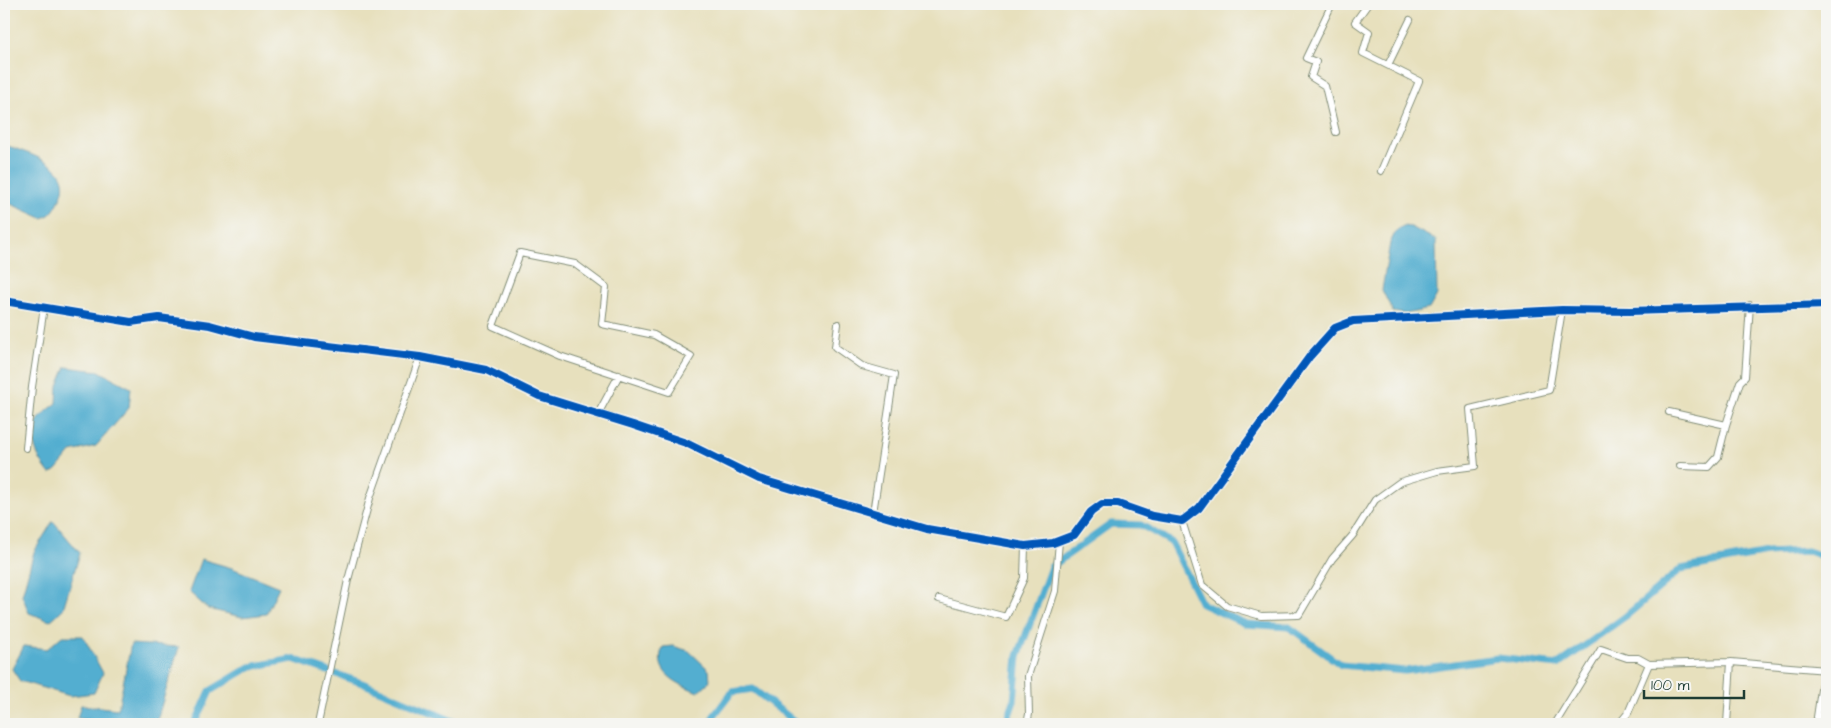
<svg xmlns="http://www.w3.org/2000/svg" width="1831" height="728" viewBox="0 0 1831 728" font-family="'Architects Daughter',sans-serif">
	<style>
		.water { fill: #52aed0; stroke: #387682 }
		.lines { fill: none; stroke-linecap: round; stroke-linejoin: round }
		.canal { stroke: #52aed0; stroke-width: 7 }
		.minor-casing { stroke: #838e78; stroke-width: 8 }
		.minor { stroke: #fff; stroke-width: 6 }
		.cycleway-casing { stroke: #f6f6f2; stroke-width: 11 }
		.cycleway { stroke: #0057b8; stroke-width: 8 }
	</style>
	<rect width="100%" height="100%" fill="#f6f6f2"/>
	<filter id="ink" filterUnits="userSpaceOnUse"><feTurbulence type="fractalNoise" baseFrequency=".02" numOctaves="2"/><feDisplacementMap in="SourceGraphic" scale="10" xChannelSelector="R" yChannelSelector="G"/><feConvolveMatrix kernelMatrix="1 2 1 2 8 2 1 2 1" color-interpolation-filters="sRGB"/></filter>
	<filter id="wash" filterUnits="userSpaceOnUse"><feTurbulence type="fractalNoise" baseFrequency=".0096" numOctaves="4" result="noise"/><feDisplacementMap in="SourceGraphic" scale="20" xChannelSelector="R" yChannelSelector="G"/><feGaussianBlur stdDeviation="1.12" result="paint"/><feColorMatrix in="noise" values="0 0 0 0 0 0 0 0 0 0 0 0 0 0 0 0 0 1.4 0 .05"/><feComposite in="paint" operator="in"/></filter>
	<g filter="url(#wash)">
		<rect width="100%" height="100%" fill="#e7e0bd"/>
		<path class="water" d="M 4,145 C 13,147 21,151 30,154 C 52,163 74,175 58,203 C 54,210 51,216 42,218 L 4,201 Z
			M 1403,226 L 1411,227 L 1436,240 L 1437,295 L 1429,309 L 1405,314 L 1393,312 L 1382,290 L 1390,243 L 1396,231 Z
			M 66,367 L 99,371 L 131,388 L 129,408 L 96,446 L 71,452 L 56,470 L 50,474 C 38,459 29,443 37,423 C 40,415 51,408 57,403 L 58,386 Z
			M 53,521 L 80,553 L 63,609 L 50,621 L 29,613 L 22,595 L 34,552 Z
			M 201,559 L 232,568 L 279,587 L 266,614 L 242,617 L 208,609 L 189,592 Z
			M 62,636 L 83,636 L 103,673 L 94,693 L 70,696 L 20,681 L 12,669 L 24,646 L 47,649 Z
			M 131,644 L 179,647 L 157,720 L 163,724 L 97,724 L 94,721 L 77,718 L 81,705 L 118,709 Z
			M 673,646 L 689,651 L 709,670 L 710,681 L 698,692 C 678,684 652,673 663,647 Z"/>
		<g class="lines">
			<path class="canal" d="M 195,724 L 210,691 L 250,667 L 293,659 L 362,683 L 460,724
				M 711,724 L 713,717 L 732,692 L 753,689 L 798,724
				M 1006,724 L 1014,701 L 1018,656 L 1051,567 L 1111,524 L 1141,525 L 1171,542 L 1202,604 L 1246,624 L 1289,627 L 1341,665 L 1405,671 L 1498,658 L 1558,665 L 1626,616 L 1681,569 L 1767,553 L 1808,551 L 1827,558"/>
		</g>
	</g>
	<g filter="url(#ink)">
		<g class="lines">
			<g class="minor-casing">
				<path id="minor" d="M 1332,4 L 1306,58 L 1316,62 L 1311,77 L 1325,86 L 1336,132
					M 1368,4 L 1355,22 L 1369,32 L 1363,53 L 1419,81 L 1381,171
					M 1388,65 L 1410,20
					M 520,253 L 575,264 L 606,287 L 602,324 L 654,335 L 691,356 L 669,392 L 560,356 L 493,326 Z
					M 4,301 L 131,322 L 159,318 L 210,325 L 254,337 L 420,357 L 486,370 L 539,396 L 633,425 L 686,443 L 759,479 L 927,529 L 1025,546 L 1053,543 L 1074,535 L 1091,512 L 1102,504 L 1118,504 L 1152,516 L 1182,521 L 1199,508 L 1310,356 L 1335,328 L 1353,321 L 1562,310 L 1630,311 L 1827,305
					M 838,324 L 835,347 L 862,366 L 894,375 L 873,513
					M 1669,412 L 1726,425 L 1740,382 L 1745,377 L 1750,305
					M 598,414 L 619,375
					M 26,448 L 32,387 L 44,307
					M 1680,466 L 1709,467 L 1718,457 L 1726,425
					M 1182,521 L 1202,585 L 1227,606 L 1261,616 L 1299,615 L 1332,559 L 1353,535 L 1375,500 L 1400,482 L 1437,471 L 1475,466 L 1470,409 L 1549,390 L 1562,310
					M 939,599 L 1006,617 L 1024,578 L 1025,546
					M 318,724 L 348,580 L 370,498 L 420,357
					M 1027,724 L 1029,714 L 1028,676 L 1055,591 L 1059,541
					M 1555,724 L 1601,649 L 1627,658 L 1638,658 L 1649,664 L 1731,662 L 1827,670
					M 1619,724 L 1628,713 L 1649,664
					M 1727,724 L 1731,662
					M 1816,724 L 1824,669"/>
			</g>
			<use href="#minor" class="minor"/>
			<g class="cycleway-casing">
				<path id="cycleway" d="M 4,301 L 131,322 L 159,318 L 210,325 L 254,337 L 420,357 L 486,370 L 539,396 L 633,425 L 686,443 L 759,479 L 927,529 L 1025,546 L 1053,543 L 1074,535 L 1091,512 L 1102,504 L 1118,504 L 1152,516 L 1182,521 L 1199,508 L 1310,356 L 1335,328 L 1353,321 L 1562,310 L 1630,311 L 1827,305"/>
			</g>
			<use href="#cycleway" class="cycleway"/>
		</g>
	</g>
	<rect width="1831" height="728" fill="none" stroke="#f6f6f2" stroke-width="20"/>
	<path d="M1644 690v8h100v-8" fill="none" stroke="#1f3d34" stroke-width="2.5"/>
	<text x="1651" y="690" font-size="15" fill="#1f3d34" stroke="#f6f6f2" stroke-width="4" paint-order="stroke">100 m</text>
</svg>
